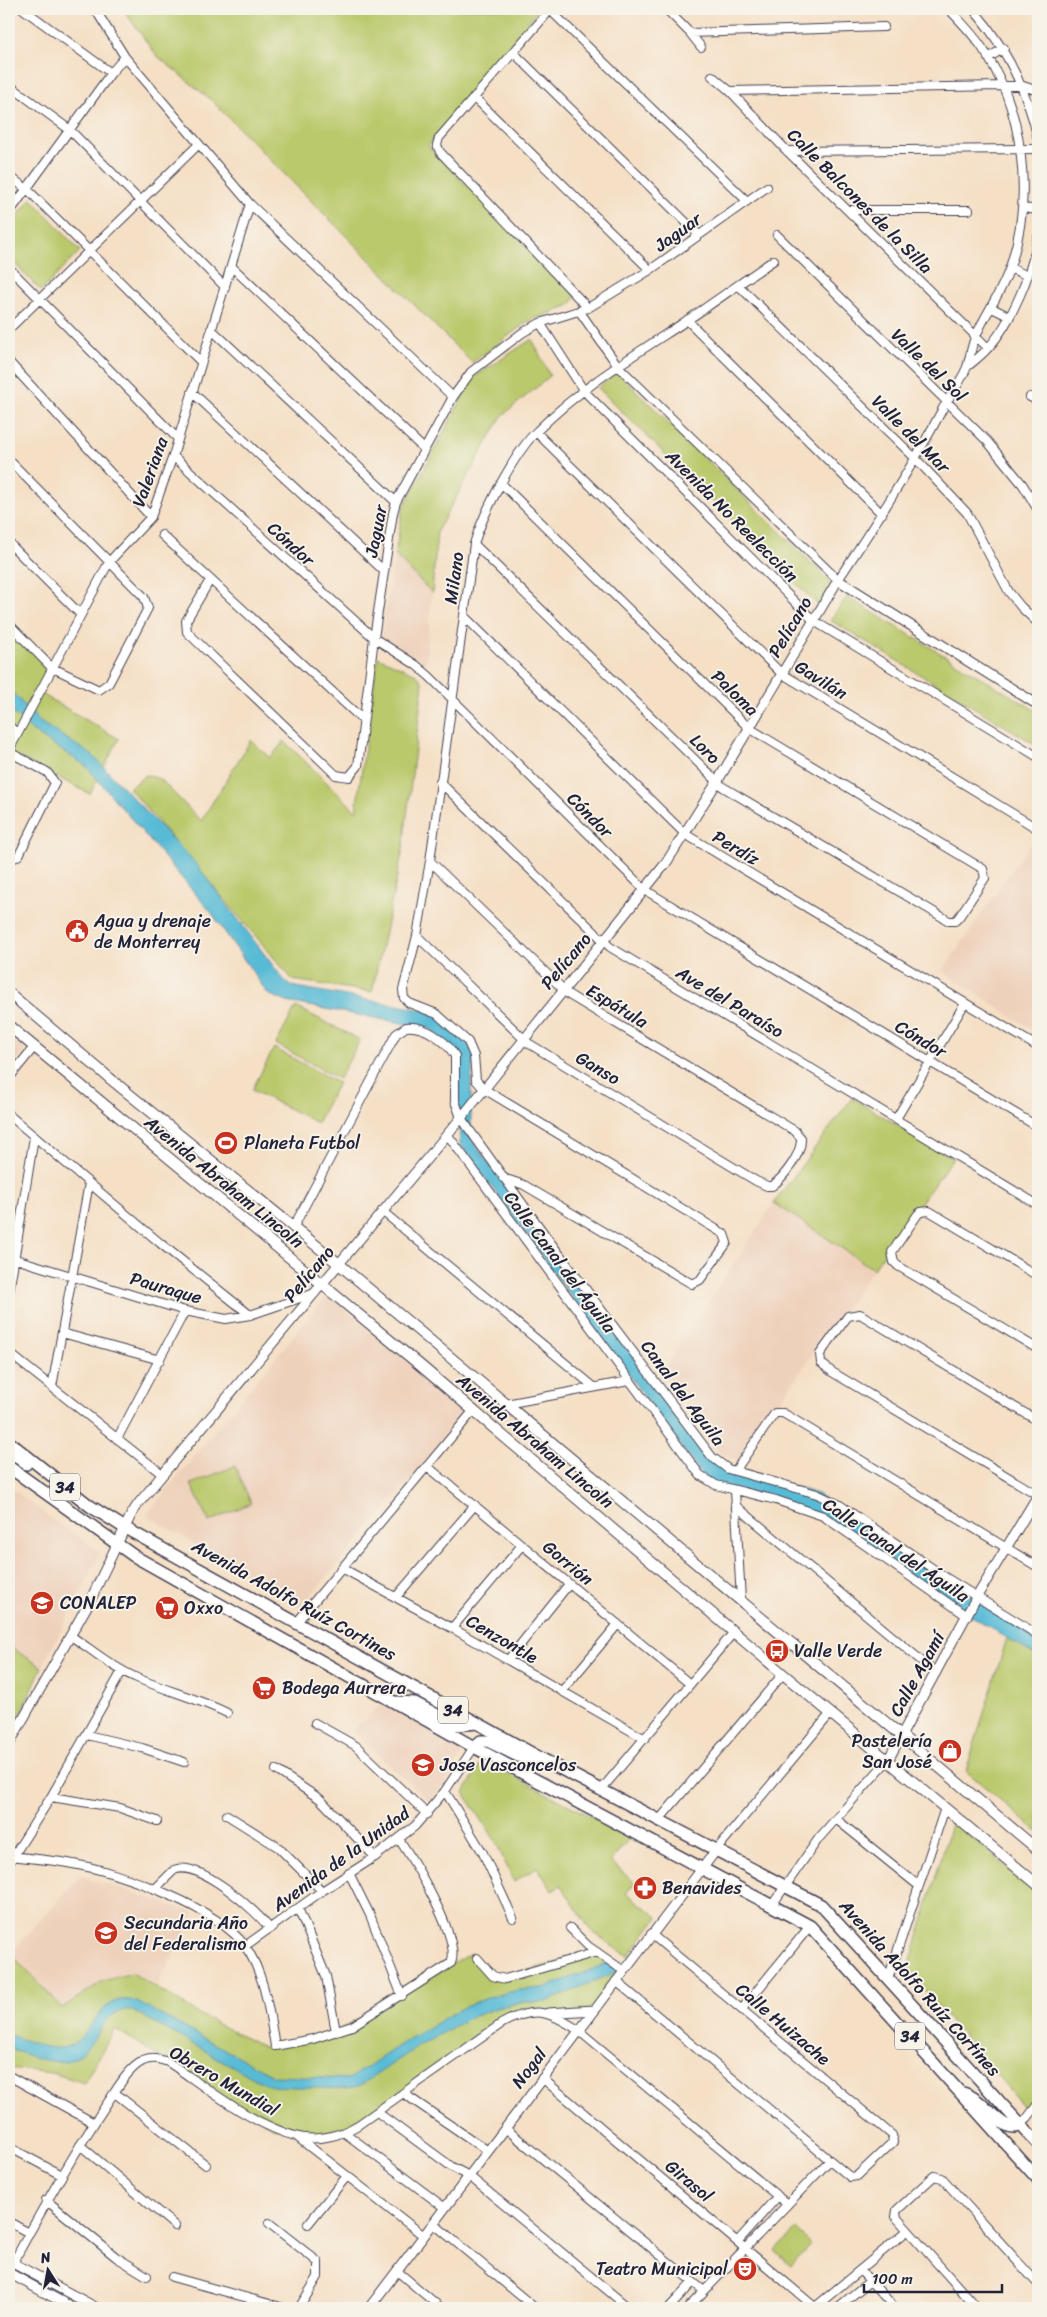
<svg xmlns="http://www.w3.org/2000/svg" width="1047" height="2317" viewBox="0 0 1047 2317" font-family="Sriracha,sans-serif">
	<style>
		.built { fill: #eed1bb }
		.green { fill: #bac96c; stroke: #6e7654 }
		.water { fill: #58bbd6; stroke: #3d6e88 }
		.lines { fill: none; stroke-linecap: round; stroke-linejoin: round }
		.minor-casing { stroke: #423e50; stroke-width: 10 }
		.tertiary-casing { stroke: #423e50; stroke-width: 11 }
		.secondary-casing { stroke: #423e50; stroke-width: 12 }
		.primary-casing { stroke: #423e50; stroke-width: 14 }
		.minor { stroke: #fff; stroke-width: 8 }
		.tertiary { stroke: #fff; stroke-width: 9 }
		.secondary { stroke: #fff; stroke-width: 10 }
		.primary { stroke: #fff; stroke-width: 11 }
		.labels { text-anchor: middle; dominant-baseline: central; stroke-width: 4; stroke-linejoin: round; paint-order: stroke }
		.shield { fill: #f7f3e8; stroke: #62616f; stroke-width: 1 }
		.shield-label { font-size: 16px; font-weight: bold; fill: #22223b }
		.street-label { font-size: 18px; fill: #22223b; stroke: #f7f3e8 }
		.poi-label { font-size: 18px; fill: #22223b; stroke: #f7f3e8; text-anchor: start }
	</style>
	<rect width="100%" height="100%" fill="#f7f3e8"/>
	<filter id="ink" filterUnits="userSpaceOnUse"><feTurbulence type="fractalNoise" baseFrequency=".02" numOctaves="2"/><feDisplacementMap in="SourceGraphic" scale="10" xChannelSelector="R" yChannelSelector="G"/><feConvolveMatrix kernelMatrix="1 2 1 2 8 2 1 2 1" color-interpolation-filters="sRGB"/></filter>
	<filter id="wash" filterUnits="userSpaceOnUse"><feTurbulence type="fractalNoise" baseFrequency=".0096" numOctaves="4" result="noise"/><feDisplacementMap in="SourceGraphic" scale="20" xChannelSelector="R" yChannelSelector="G"/><feGaussianBlur stdDeviation="1.12" result="paint"/><feColorMatrix in="noise" values="0 0 0 0 0 0 0 0 0 0 0 0 0 0 0 0 0 1.4 0 .05"/><feComposite in="paint" operator="in"/></filter>
	<g filter="url(#wash)">
		<rect width="100%" height="100%" fill="#f5dfc5"/>
		<path class="built" d="M 395,555 L 432,593 L 426,664 L 381,637 Z
			M 1036,836 L 1038,837 L 1038,1033 L 942,971 Z
			M 9,1036 L 25,1051 L 9,1070 Z
			M 774,1203 L 873,1269 L 737,1461 L 719,1452 L 663,1371 Z
			M 328,1294 L 468,1412 L 301,1607 L 146,1515 Z
			M 9,1486 L 53,1520 L 96,1549 L 100,1554 L 42,1667 L 9,1646 Z
			M 382,1704 L 465,1749 L 432,1804 L 352,1731 Z
			M 81,1876 L 195,1913 L 157,1985 L 132,1973 L 103,1981 L 62,2008 L 10,1953 Z"/>
		<path class="green" d="M 123,9 L 539,9 L 428,146 L 576,296 L 570,305 L 527,322 L 472,363 L 211,100 L 156,55 Z
			M 31,198 L 80,251 L 41,291 L 9,258 L 9,227 Z
			M 532,339 L 550,376 L 502,416 L 437,531 L 432,593 L 395,555 L 403,508 L 473,378 Z
			M 617,372 L 833,584 L 819,606 L 598,388 Z
			M 847,597 L 1038,712 L 1038,746 L 830,620 Z
			M 9,624 L 51,667 L 38,692 L 119,739 L 90,794 L 9,752 L 17,733 L 9,726 Z
			M 378,657 L 416,674 L 423,683 L 403,849 L 372,992 L 293,980 L 129,788 L 146,775 L 160,779 L 201,821 L 251,740 L 270,758 L 284,741 L 356,811 Z
			M 296,1007 L 360,1040 L 339,1079 L 276,1044 Z
			M 274,1048 L 338,1083 L 317,1123 L 252,1090 Z
			M 852,1098 L 953,1158 L 873,1269 L 774,1203 Z
			M 235,1466 L 251,1503 L 209,1522 L 191,1484 Z
			M 1007,1638 L 1038,1657 L 1038,1832 L 966,1771 Z
			M 9,1646 L 42,1667 L 9,1740 Z
			M 483,1760 L 630,1837 L 611,1862 L 635,1883 L 626,1893 L 658,1917 L 628,1956 L 591,1931 L 561,1885 L 552,1890 L 537,1867 L 514,1882 L 495,1840 L 464,1793 Z
			M 952,1821 L 1038,1894 L 1038,2091 L 1024,2107 L 908,1971 Z
			M 597,1952 L 624,1971 L 593,2010 L 513,2017 L 358,2125 L 312,2137 L 272,2127 L 115,2029 L 84,2083 L 52,2073 L 9,2068 L 10,1953 L 62,2008 L 103,1981 L 132,1973 L 202,2016 L 265,2048 L 336,2032 L 471,1953 L 498,1978 Z
			M 796,2229 L 811,2244 L 791,2266 L 775,2251 Z"/>
		<path class="water" d="M 9,689 L 40,722 L 92,755 L 196,864 L 284,980 L 291,986 L 434,1012 L 468,1042 L 474,1056 L 471,1082 L 471,1139 L 547,1242 L 719,1464 L 817,1494 L 976,1598 L 991,1610 L 1038,1636 L 1038,1657 L 932,1591 L 831,1521 L 706,1481 L 460,1144 L 457,1056 L 429,1028 L 287,1002 L 268,994 L 211,912 L 86,766 L 32,731 L 9,709 Z
			M 608,1963 L 618,1971 L 546,2002 L 522,2002 L 496,2008 L 467,2019 L 416,2048 L 361,2085 L 347,2089 L 272,2086 L 257,2080 L 132,2010 C 98,2006 98,2057 65,2061 C 47,2064 26,2054 9,2049 L 9,2035 C 22,2039 48,2050 61,2048 C 95,2044 95,1988 137,2002 L 274,2076 L 349,2079 L 409,2039 L 460,2009 L 490,1997 L 518,1990 L 544,1988 Z"/>
	</g>
	<g filter="url(#ink)">
		<g class="lines">
			<g class="minor-casing">
				<path id="minor" d="M 23,9 L 111,73
					M 95,9 L 125,57 L 250,204 L 453,397
					M 551,9 L 439,138 L 437,145 L 440,152 L 588,308
					M 666,9 L 690,33 L 701,47
					M 973,9 C 1006,47 1027,90 1038,139
					M 550,10 L 746,200
					M 690,33 L 884,27
					M 514,53 L 699,235
					M 988,58 L 1004,48
					M 712,76 L 730,91 L 787,151 L 988,348
					M 9,85 L 70,130 L 225,287
					M 730,91 L 1002,86 L 1023,86 L 1038,91
					M 474,97 L 650,270
					M 787,151 L 1038,149
					M 9,176 L 28,190 L 201,362
					M 1023,208 L 1038,210
					M 849,210 L 969,210
					M 9,213 L 111,73 L 125,57
					M 777,235 L 987,441 L 1023,485 L 1038,510
					M 232,267 L 424,449
					M 9,268 L 178,439
					M 1010,268 L 1028,276
					M 738,285 L 916,459 L 967,513 L 1009,592 L 1021,607 L 1038,623
					M 992,308 L 1008,316
					M 580,312 L 618,366 L 838,580 C 875,524 911,469 942,410 C 950,395 961,382 967,367 C 970,358 971,347 975,338 C 985,314 1002,292 1010,267 C 1034,197 1024,108 981,46 C 972,33 960,21 949,9
					M 687,320 L 882,514
					M 540,323 L 584,391 L 814,621 L 1038,757
					M 9,329 L 198,145
					M 211,329 L 396,502
					M 9,362 L 151,517
					M 968,366 C 974,361 982,355 988,348 C 1012,322 1032,272 1038,237
					M 192,392 L 383,570
					M 1030,397 L 1038,401
					M 536,432 L 781,673 L 1038,829
					M 173,456 L 374,638 L 416,665 L 429,676 L 645,890 L 1038,1127
					M 9,460 L 144,597 L 148,608 L 109,683 L 99,690 L 51,667 L 9,624
					M 162,535 L 363,720
					M 9,543 L 80,614
					M 474,544 L 723,787 L 949,921 L 955,921 L 959,917 L 985,878 L 983,869 L 749,728 L 502,484
					M 210,580 L 186,621 L 187,632 L 336,775 L 349,777 L 358,766 L 374,638 L 393,513 L 396,502 L 453,397 L 471,372 L 522,333 L 540,323 L 588,308 L 650,270 L 767,187
					M 464,616 L 685,834 L 1038,1047
					M 9,726 L 17,733
					M 9,750 L 109,562 L 151,517 L 173,456 L 250,204
					M 9,752 L 47,772 L 55,783 L 19,855 L 9,861
					M 440,782 L 610,947 L 1038,1205
					M 417,936 L 528,1043 L 756,1181 L 767,1186 L 772,1186 C 784,1177 802,1154 801,1138 L 795,1131 L 569,995 L 430,861
					M 9,1078 L 34,1047
					M 9,1115 L 160,1243 L 250,1315
					M 896,1119 L 965,1003
					M 447,1134 L 700,1475 L 716,1485 L 776,1500 L 823,1516 L 967,1616
					M 503,1178 L 524,1185 L 692,1284 L 700,1280 L 727,1243 L 724,1234 L 484,1089 L 476,1080 L 474,1056 L 468,1042 L 437,1014 L 409,1003 L 404,998 L 403,990 L 417,936 L 430,861 L 474,544 C 483,514 514,453 537,431 C 579,389 631,357 680,325 C 712,304 743,281 774,260
					M 382,1211 L 594,1387
					M 293,1228 L 396,1034 L 406,1027 C 424,1025 446,1040 455,1056 L 455,1101 L 461,1118 L 548,1239 L 712,1457 L 728,1469 L 817,1494 L 840,1505 L 948,1579 L 1038,1635
					M 9,1257 L 185,1311 L 226,1319 L 250,1315 L 315,1293
					M 1038,1276 L 929,1211 L 921,1212 L 918,1214 L 892,1252 L 894,1262 L 898,1266 L 1038,1349
					M 9,1292 L 34,1137
					M 62,1333 L 160,1360
					M 9,1353 L 162,1474
					M 52,1387 L 89,1183
					M 506,1404 L 629,1381
					M 1038,1421 L 860,1314 L 848,1316 L 820,1354 L 821,1363 L 832,1372 L 1038,1495
					M 117,1439 L 185,1311
					M 427,1466 L 690,1684
					M 735,1471 L 775,1413 L 783,1413 L 1038,1567
					M 735,1490 L 741,1601
					M 735,1505 L 936,1673
					M 342,1568 L 452,1628 L 645,1739
					M 396,1597 L 475,1505
					M 297,1622 L 474,1410
					M 452,1628 L 522,1545
					M 71,1636 C 92,1650 113,1668 137,1678 C 167,1691 197,1698 227,1713
					M 508,1660 L 569,1584
					M 562,1691 L 618,1624
					M 315,1723 L 356,1746 L 427,1814
					M 87,1735 L 142,1748 L 184,1762
					M 276,1770 L 320,1799 L 375,1857
					M 601,1790 L 734,1632
					M 445,1791 L 483,1853 L 513,1918
					M 51,1797 L 120,1808 L 157,1821
					M 227,1815 L 278,1847 L 322,1891
					M 836,1819 L 919,1886
					M 659,1820 L 783,1674
					M 717,1849 L 831,1713
					M 9,1856 C 30,1858 52,1860 73,1864 C 118,1871 218,1908 245,1946 C 265,1974 269,2012 275,2046 L 313,2039 L 352,2026 L 451,1963 C 462,1940 413,1860 399,1839
					M 9,1863 L 51,1797 L 122,1671
					M 349,1873 L 370,1915 L 402,1996
					M 155,1889 L 174,1870 C 198,1859 256,1910 270,1929
					M 772,1905 L 819,1838 L 888,1760
					M 298,1908 L 326,1976 L 336,2032
					M 570,1928 L 588,1946 L 624,1971
					M 245,1946 L 322,1891 L 375,1857 L 415,1826 L 445,1791 L 474,1747
					M 477,1958 L 493,1976 L 505,1979 L 597,1952
					M 888,1979 L 945,1808
					M 616,1981 L 850,2177 L 857,2176 L 893,2142 L 892,2135 L 651,1934
					M 742,2009 L 810,1926
					M 9,2076 L 94,2123
					M 542,2078 L 816,2308
					M 115,2093 L 206,2165
					M 403,2093 L 488,2151
					M 377,2112 L 452,2167 L 469,2176 L 629,2308
					M 1022,2125 L 1038,2104
					M 505,2128 L 704,2291
					M 345,2133 L 445,2208
					M 296,2136 L 424,2236
					M 80,2145 L 175,2226
					M 9,2147 L 61,2175
					M 46,2200 L 116,2257 L 147,2276
					M 9,2222 L 29,2233
					M 269,2223 L 318,2262 L 318,2277 L 299,2308
					M 308,2224 L 347,2176
					M 434,2224 L 535,2308
					M 738,2241 L 778,2196
					M 13,2263 C 42,2209 72,2156 106,2105 C 116,2091 127,2069 143,2061 C 152,2057 159,2059 168,2062 C 206,2087 251,2124 295,2136 C 316,2142 340,2136 358,2125 L 501,2024 C 533,2006 548,2010 578,2030 L 787,2204
					M 397,2271 L 441,2308
					M 861,2271 L 895,2308
					M 172,2277 L 284,2308
					M 669,2308 L 693,2282
					M 688,2308 L 829,2161
					M 814,2308 L 907,2231
					M 837,2308 L 870,2281
					M 977,2308 L 896,2217 L 897,2210 L 934,2176 L 942,2178 L 1038,2284"/>
			</g>
			<g class="tertiary-casing">
				<path id="tertiary" d="M 9,1744 L 90,1601 L 131,1515 L 138,1504 L 461,1118 L 666,863 L 717,782 L 838,580 L 1038,705
					M 888,1760 L 976,1598 L 1038,1495
					M 548,2013 L 593,2010
					M 9,2261 L 97,2308
					M 9,2273 L 73,2308
					M 369,2308 L 717,1849"/>
			</g>
			<g class="secondary-casing">
				<path id="secondary" d="M 9,993 L 113,1081 L 339,1264 L 1038,1850
					M 9,1026 L 421,1366 L 783,1674 L 1038,1885"/>
			</g>
			<g class="primary-casing">
				<path id="primary" d="M 9,1442 L 90,1506 L 125,1528 L 544,1760 L 821,1905 L 1038,2144
					M 9,1456 L 17,1457 L 26,1464
					M 9,1467 L 134,1556 L 474,1747 L 810,1926 L 1038,2179
					M 398,1702 L 415,1703 L 456,1725 L 477,1723
					M 474,1747 L 481,1741 L 488,1741 L 518,1756 L 540,1760
					M 963,2093 C 986,2099 1001,2136 1022,2125"/>
			</g>
			<use href="#minor" class="minor"/>
			<use href="#tertiary" class="tertiary"/>
			<use href="#secondary" class="secondary"/>
			<use href="#primary" class="primary"/>
		</g>
	</g>
	<defs>
		<g id="civic-disc" transform="scale(1.25)"><circle r="9.5" fill="#c8321e" stroke="#f7f3e8"/><path d="M-.6-6.5H3V-4.5H.6V-3L4-1V1h2V6H-6V1h2V-1L-.6-3ZM-1.2 2.5V6h2.4V2.5Z" fill="#fff"/></g>
		<g id="stadium-disc" transform="scale(1.25)"><circle r="9.5" fill="#c8321e" stroke="#f7f3e8"/><path d="M0-5a6.5 5 0 1 0 0 10a6.5 5 0 1 0 0-10ZM-3.5-1.8h7v3.6h-7Z" fill="#fff"/></g>
		<g id="school-disc" transform="scale(1.25)"><circle r="9.5" fill="#c8321e" stroke="#f7f3e8"/><path d="M0-5L7-2L0 1L-7-2ZM-4 1L0 2.5L4 1V4Q0 6-4 4Z" fill="#fff"/></g>
		<g id="supermarket-disc" transform="scale(1.25)"><circle r="9.5" fill="#c8321e" stroke="#f7f3e8"/><path d="M-6-5.5h2.5l.6 2H6L4.5 2H-2.5L-4.4-4H-6ZM-1.5 3.2a1.3 1.3 0 1 0 .1 0ZM3 3.2a1.3 1.3 0 1 0 .1 0Z" fill="#fff"/></g>
		<g id="bus-disc" transform="scale(1.25)"><circle r="9.5" fill="#c8321e" stroke="#f7f3e8"/><path d="M-5-6H5V4H4V6H2V4H-2V6H-4V4H-5ZM-3.5-4V0h7V-4ZM-3.5 1.2v1.5H-2V1.2ZM2 1.2v1.5H3.5V1.2Z" fill="#fff"/></g>
		<g id="shop-disc" transform="scale(1.25)"><circle r="9.5" fill="#c8321e" stroke="#f7f3e8"/><path d="M-5-2.5h2.3a2.7 3.5 0 0 1 5.4 0H5L5.5 6h-11ZM-1.5-2.5h3a1.5 2.3 0 0 0-3 0Z" fill="#fff"/></g>
		<g id="university-disc" transform="scale(1.25)"><circle r="9.5" fill="#c8321e" stroke="#f7f3e8"/><path d="M0-5L7-2L0 1L-7-2ZM-4 1L0 2.5L4 1V4Q0 6-4 4Z" fill="#fff"/></g>
		<g id="pharmacy-disc" transform="scale(1.25)"><circle r="9.5" fill="#c8321e" stroke="#f7f3e8"/><path d="M-2-6h4v4h4v4h-4v4h-4v-4h-4v-4h4Z" fill="#fff"/></g>
		<g id="theatre-disc" transform="scale(1.25)"><circle r="9.5" fill="#c8321e" stroke="#f7f3e8"/><path d="M-5-5.5Q0-4 5-5.5V0Q5 5 0 6Q-5 5-5 0ZM-3.3-2.5H-1v1.5H-3.3ZM1-2.5H3.3v1.5H1ZM-2.8 1Q0 5.5 2.8 1Z" fill="#fff"/></g>
	</defs>
	<g fill-rule="evenodd">
		<use href="#civic-disc" x="77" y="931"/>
		<use href="#stadium-disc" x="226" y="1143"/>
		<use href="#school-disc" x="42" y="1603"/>
		<use href="#supermarket-disc" x="167" y="1608"/>
		<use href="#bus-disc" x="777" y="1651"/>
		<use href="#supermarket-disc" x="264" y="1688"/>
		<use href="#shop-disc" x="950" y="1751"/>
		<use href="#university-disc" x="423" y="1765"/>
		<use href="#pharmacy-disc" x="645" y="1888"/>
		<use href="#school-disc" x="106" y="1933"/>
		<use href="#theatre-disc" x="745" y="2269"/>
	</g>
	<g class="labels">
		<g class="shield">
			<rect x="50" y="1473.5" width="30" height="27" rx="4"/>
			<rect x="438" y="1696.5" width="30" height="27" rx="4"/>
			<rect x="895" y="2022.5" width="30" height="27" rx="4"/>
		</g>
		<g class="shield-label">
			<text x="65" y="1487">34</text>
			<text x="453" y="1710">34</text>
			<text x="910" y="2036">34</text>
		</g>
		<g class="street-label">
			<text transform="translate(860 201) rotate(45)">Calle Balcones de la Silla</text>
			<text transform="translate(678 232) rotate(-36)">Jaguar</text>
			<text transform="translate(929 365) rotate(44)">Valle del Sol</text>
			<text transform="translate(911 434) rotate(45)">Valle del Mar</text>
			<text transform="translate(150 472) rotate(-70)">Valeriana</text>
			<text transform="translate(732 516) rotate(45)">Avenida No Reelección</text>
			<text transform="translate(376 531) rotate(-79)">Jaguar</text>
			<text transform="translate(291 544) rotate(42)">Cóndor</text>
			<text transform="translate(454 578) rotate(-82)">Milano</text>
			<text transform="translate(790 627) rotate(-59)">Pelícano</text>
			<text transform="translate(821 680) rotate(32)">Gavilán</text>
			<text transform="translate(735 693) rotate(44)">Paloma</text>
			<text transform="translate(705 749) rotate(45)">Loro</text>
			<text transform="translate(590 815) rotate(45)">Cóndor</text>
			<text transform="translate(736 848) rotate(31)">Perdíz</text>
			<text transform="translate(566 961) rotate(-50)">Pelícano</text>
			<text transform="translate(730 1002) rotate(31)">Ave del Paraíso</text>
			<text transform="translate(617 1006) rotate(31)">Espátula</text>
			<text transform="translate(921 1039) rotate(31)">Cóndor</text>
			<text transform="translate(598 1068) rotate(31)">Ganso</text>
			<text transform="translate(224 1182) rotate(39)">Avenida Abraham Lincoln</text>
			<text transform="translate(560 1262) rotate(53)">Calle Canal del Águila</text>
			<text transform="translate(309 1274) rotate(-50)">Pelícano</text>
			<text transform="translate(166 1288) rotate(16)">Pauraque</text>
			<text transform="translate(683 1393) rotate(53)">Canal del Aguila</text>
			<text transform="translate(535 1441) rotate(40)">Avenida Abraham Lincoln</text>
			<text transform="translate(896 1550) rotate(34)">Calle Canal del Águila</text>
			<text transform="translate(568 1563) rotate(40)">Gorrión</text>
			<text transform="translate(294 1600) rotate(29)">Avenida Adolfo Ruíz Cortines</text>
			<text transform="translate(502 1639) rotate(30)">Cenzontle</text>
			<text transform="translate(917 1674) rotate(-61)">Calle Agamí</text>
			<text transform="translate(341 1859) rotate(-36)">Avenida de la Unidad</text>
			<text transform="translate(920 1988) rotate(48)">Avenida Adolfo Ruíz Cortínes</text>
			<text transform="translate(783 2024) rotate(40)">Calle Huizache</text>
			<text transform="translate(529 2068) rotate(-53)">Nogal</text>
			<text transform="translate(224 2081) rotate(30)">Obrero Mundial</text>
			<text transform="translate(689 2181) rotate(40)">Girasol</text>
		</g>
		<g class="poi-label">
			<text x="94" y="921">Agua y drenaje<tspan x="94" dy="21">de Monterrey</tspan></text>
			<text x="244" y="1143">Planeta Futbol</text>
			<text x="60" y="1603">CONALEP</text>
			<text x="184" y="1608">Oxxo</text>
			<text x="794" y="1651">Valle Verde</text>
			<text x="282" y="1688">Bodega Aurrera</text>
			<text x="932" y="1741" text-anchor="end">Pastelería<tspan x="932" dy="21">San José</tspan></text>
			<text x="440" y="1765">Jose Vasconcelos</text>
			<text x="662" y="1888">Benavides</text>
			<text x="124" y="1923">Secundaria Año<tspan x="124" dy="21">del Federalismo</tspan></text>
			<text x="728" y="2269" text-anchor="end">Teatro Municipal</text>
		</g>
	</g>
	<rect width="1047" height="2317" fill="none" stroke="#f7f3e8" stroke-width="30"/>
	<g transform="translate(48 2270) rotate(349)" stroke="#f7f3e8" stroke-width="4" paint-order="stroke">
	<path d="M0-4L9 19L0 12L-9 19Z" fill="#22223b"/>
	<text y="-8" font-size="14" font-weight="bold" text-anchor="middle" fill="#22223b">N</text>
	</g>
	<path d="M864 2284v8h138v-8" fill="none" stroke="#22223b" stroke-width="2.5"/>
	<text x="872" y="2284" font-size="15" fill="#22223b" stroke="#f7f3e8" stroke-width="4" paint-order="stroke">100 m</text>
</svg>
